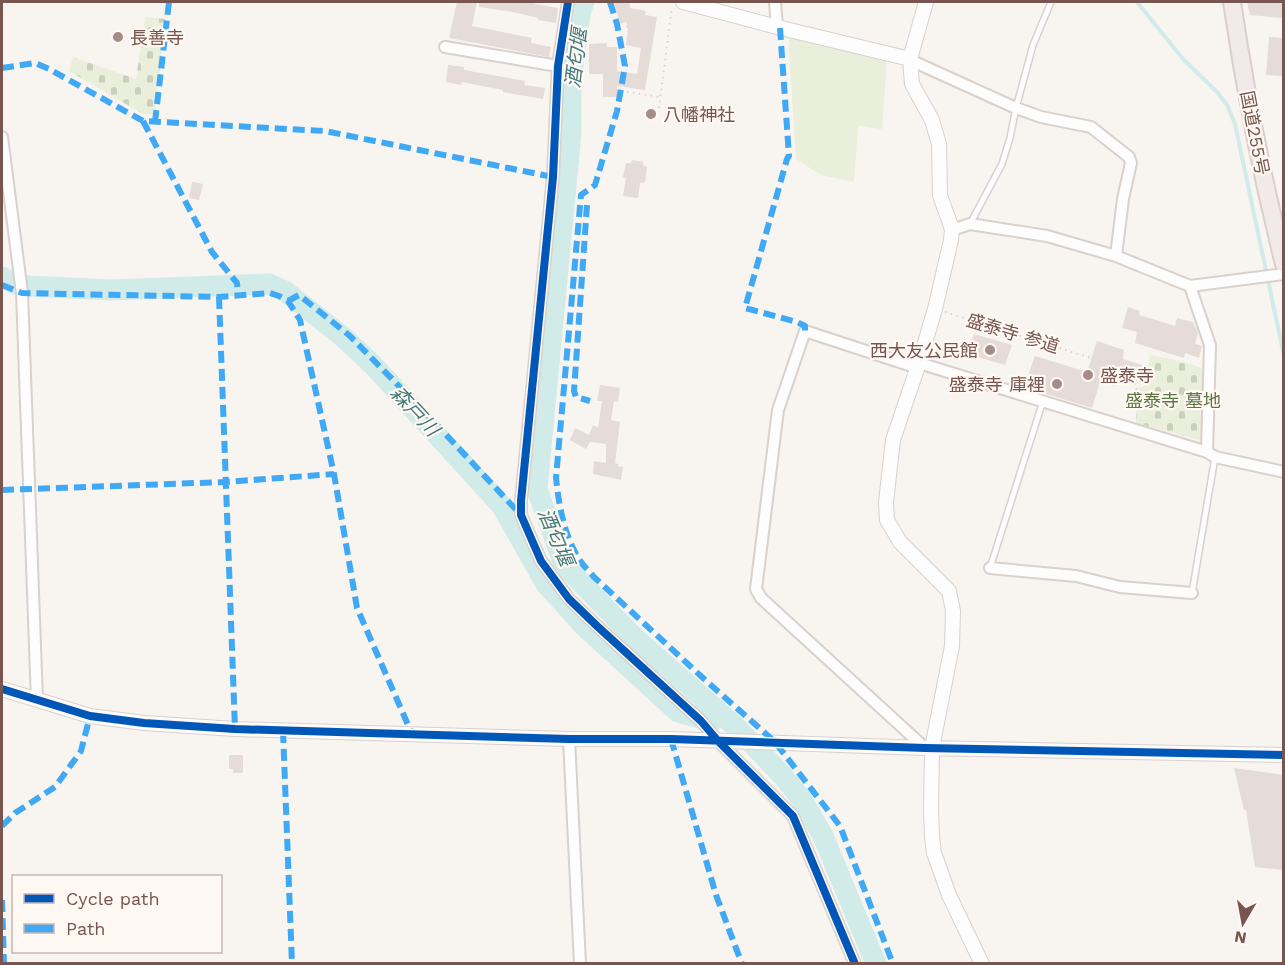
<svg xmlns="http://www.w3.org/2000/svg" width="1285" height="965" viewBox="0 0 1285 965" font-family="'Work Sans','Noto Sans JP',sans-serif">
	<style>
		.cemetery { fill: url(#cemetery-stones) }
		.park { fill: #e9efdb }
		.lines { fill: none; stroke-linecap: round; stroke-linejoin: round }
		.stream { stroke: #d1ebe9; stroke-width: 4 }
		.river { stroke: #d1ebe9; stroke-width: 21 }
		.building { fill: #e5dbd7 }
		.service-casing { stroke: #d8d1ce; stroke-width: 8 }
		.minor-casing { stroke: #d8d1ce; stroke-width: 14 }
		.tertiary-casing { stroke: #d8d1ce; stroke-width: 16 }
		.trunk-casing { stroke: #dacfcc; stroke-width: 20 }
		.path { stroke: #dbd2d0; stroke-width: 2; stroke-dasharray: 1.5 4.5; stroke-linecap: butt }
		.service { stroke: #fefdfd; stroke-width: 5 }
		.minor { stroke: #fefdfd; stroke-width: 10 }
		.tertiary { stroke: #fefdfd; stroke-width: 14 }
		.trunk { stroke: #f2eae8; stroke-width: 16 }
		.quiet { stroke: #3fa9f5; stroke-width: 6; stroke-dasharray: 12 6; stroke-linecap: butt }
		.cycleway-casing { stroke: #fff8f3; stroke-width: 11 }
		.cycleway { stroke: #0057b8; stroke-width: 8 }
		.poi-dot { fill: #a58d87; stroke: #fff8f3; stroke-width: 2 }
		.labels { text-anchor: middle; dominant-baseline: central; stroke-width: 4.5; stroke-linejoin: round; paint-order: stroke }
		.poi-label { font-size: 18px; fill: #78564f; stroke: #fff8f3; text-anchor: start }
		.street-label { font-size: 18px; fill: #78564f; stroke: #fff8f3 }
		.park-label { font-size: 18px; fill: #5c7843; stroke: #fff8f3 }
		.water-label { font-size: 20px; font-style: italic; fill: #427c7c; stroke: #fff8f3 }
	</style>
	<defs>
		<pattern id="cemetery-stones" width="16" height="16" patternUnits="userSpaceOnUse" patternTransform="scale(1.5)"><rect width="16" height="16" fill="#e9efdb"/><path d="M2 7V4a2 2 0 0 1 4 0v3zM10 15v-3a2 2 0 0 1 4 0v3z" fill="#cbcfbe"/></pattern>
	</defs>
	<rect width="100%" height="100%" fill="#f8f4f0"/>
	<path class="cemetery" d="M 145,17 L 165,19 L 155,115 L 143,114 L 69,71 L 73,57 L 136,79 Z
		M 1150,355 L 1189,363 L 1205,370 L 1203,441 L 1136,423 L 1137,404 L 1131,401 L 1136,388 L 1145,386 Z"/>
	<path class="park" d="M 788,35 L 887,59 L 882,129 L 858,126 L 854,182 L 821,175 L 796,159 Z"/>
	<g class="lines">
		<path class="stream" d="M 1137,2 L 1183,59 L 1217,92 L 1227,105 L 1235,124 L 1284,356"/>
		<path class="river" d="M 584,2 L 580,13 L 571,80 L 571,133 L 537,489 L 564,565 L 634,637 L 736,727 L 783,776 L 803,801 L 823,836 L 876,964
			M 2,277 L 15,284 L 28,286 L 110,290 L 269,284 L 285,291 L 343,337 L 372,364 L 502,506 L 546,584 L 583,625 L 678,712 L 712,721"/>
	</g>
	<path class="building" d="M 457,2 L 477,2 L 472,26 L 532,38 L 531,43 L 551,47 L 549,57 L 449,38 Z
		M 479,2 L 535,2 L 535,4 L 558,8 L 556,23 L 538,20 L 538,18 L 513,12 L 479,7 Z
		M 614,2 L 629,2 L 630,8 L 646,11 L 645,15 L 657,17 L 645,90 L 617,86 L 617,97 L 603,97 L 603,74 L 589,74 L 589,44 L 607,43 L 607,47 L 617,47 L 617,71 L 637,74 L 641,48 L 626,45 L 628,28 L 626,28 L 627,22 L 620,24 Z
		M 1247,2 L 1284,2 L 1282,18 L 1250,15 Z
		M 1269,37 L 1284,38 L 1284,76 L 1266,75 Z
		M 448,65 L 464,67 L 464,70 L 525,81 L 524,85 L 545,88 L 543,99 L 503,92 L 503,90 L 462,82 L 461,85 L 446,82 Z
		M 632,160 L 643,162 L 643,165 L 647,167 L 645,182 L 640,183 L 638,198 L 623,196 L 626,178 L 623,177 L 626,163 L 631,163 Z
		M 192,182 L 203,184 L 199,200 L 189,198 Z
		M 1128,307 L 1140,311 L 1139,315 L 1175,326 L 1177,318 L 1193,322 L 1198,333 L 1195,344 L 1202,346 L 1199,358 L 1185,353 L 1184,358 L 1135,343 L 1137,332 L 1122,328 Z
		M 974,334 L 1012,345 L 1005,365 L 968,354 Z
		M 1097,341 L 1124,350 L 1123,359 L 1142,365 L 1136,385 L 1117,379 L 1115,386 L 1100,382 L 1092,408 L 1024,387 L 1035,356 L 1087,372 Z
		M 600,385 L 620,388 L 618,402 L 614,401 L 611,420 L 620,422 L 615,463 L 618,464 L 618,466 L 623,467 L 621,480 L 593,474 L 594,461 L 606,463 L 606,444 L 590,442 L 586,449 L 570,440 L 575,428 L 589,435 L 593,425 L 598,428 L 602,401 L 597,401 Z
		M 229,755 L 243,755 L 243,773 L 233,773 L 233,769 L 229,769 Z
		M 1234,768 L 1284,775 L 1284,870 L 1255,867 L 1246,810 L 1244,810 Z"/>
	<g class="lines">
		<g class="service-casing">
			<path id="service" d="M 970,224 L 1002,164 L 1010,138 L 1016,108 L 1033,45 L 1051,2
				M 990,568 L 1043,401
				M 1192,593 L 1215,457"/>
		</g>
		<g class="minor-casing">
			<path id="minor" d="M 568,2 L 558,66 L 553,177 L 521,501 L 521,515 L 541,561 L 569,599 L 597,626 L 701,721 L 718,741 L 793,816 L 855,964
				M 775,2 L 777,27
				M 445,47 L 558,66
				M 910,60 L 1016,108 L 1041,117 L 1091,127 L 1129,157 L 1131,163 L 1123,199 L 1116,256
				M 2,137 L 22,293 L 37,700
				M 952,230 L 970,224 L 1047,236 L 1116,256 L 1190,286 L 1284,274
				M 1190,286 L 1210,345 L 1207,452
				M 919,363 L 1207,452 L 1215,457 L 1284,472
				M 918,368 L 805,331 L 778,410 L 756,589 L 761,598 L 925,748
				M 990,568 L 1076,576 L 1120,587 L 1192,593
				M 569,739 L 580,964"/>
		</g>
		<g class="tertiary-casing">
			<path id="tertiary" d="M 683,2 L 777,27 L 910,59
				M 926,2 L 910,59 L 912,84 L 932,120 L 939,144 L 940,196 L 950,223 L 952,230 L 951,240 L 935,309 L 919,363 L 893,440 L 886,502 L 887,520 L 900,542 L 949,591 L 953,611 L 952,646 L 932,748 L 931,810 L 932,837 L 934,853 L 949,895 L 982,964
				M 2,689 L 90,716 L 144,723 L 235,729 L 569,739 L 671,739 L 925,748 L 1284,755"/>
		</g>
		<g class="trunk-casing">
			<path id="trunk" d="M 1232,2 C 1245,90 1262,177 1284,264"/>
		</g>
		<path class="path" d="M 621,91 L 660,97
			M 659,108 L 672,7
			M 945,312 L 1091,358"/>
		<use href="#service" class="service"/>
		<use href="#minor" class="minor"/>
		<use href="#tertiary" class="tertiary"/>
		<use href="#trunk" class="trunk"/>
		<path class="quiet" d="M 610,2 L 617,24 L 625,66 L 617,111 L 595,185 L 581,195 L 556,478 C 559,506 564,535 579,559 C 583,566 589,571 594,577 L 703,678 L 775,742 L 840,826 L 893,964
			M 780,28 L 789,156 L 787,159 L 745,308 L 797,322 L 805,326 L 805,331
			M 2,68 L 35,63 L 49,69 L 143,121 L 325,131 L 553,177
			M 143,121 L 212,252 L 237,283 L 238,295
			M 155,122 L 169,2
			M 587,205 L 574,391 L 576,397 L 590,401
			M 2,285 L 22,293 L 219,297 L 270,293 L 279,296 L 288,301 L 300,320 L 334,474 L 357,608 L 412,734
			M 219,297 L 235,729
			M 288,301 L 299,295 L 350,336 L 436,424 L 521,515
			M 2,490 L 225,482 L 334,474
			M 283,731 L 292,964
			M 671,739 L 716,895 L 742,964
			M 2,826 L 15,813 L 55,787 L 81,751 L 90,716
			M 2,900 L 4,964"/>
		<g class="cycleway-casing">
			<path id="cycleway" d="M 568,2 L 558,66 L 553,177 L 521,501 L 521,515 L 541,561 L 569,599 L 597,626 L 701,721 L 718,741 L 793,816 L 855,964
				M 2,689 L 90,716 L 144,723 L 235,729 L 569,739 L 671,739 L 925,748 L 1284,755"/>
		</g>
		<use href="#cycleway" class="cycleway"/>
	</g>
	<g class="poi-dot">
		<circle cx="118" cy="37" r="6"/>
		<circle cx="651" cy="114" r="6"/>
		<circle cx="990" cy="350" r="6"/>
		<circle cx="1088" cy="375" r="6"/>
		<circle cx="1057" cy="384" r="6"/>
	</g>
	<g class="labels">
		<g class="poi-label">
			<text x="130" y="37">長善寺</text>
			<text x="663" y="114">八幡神社</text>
			<text x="978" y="350" text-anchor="end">西大友公民館</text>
			<text x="1100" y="375">盛泰寺</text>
			<text x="1045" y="384" text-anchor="end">盛泰寺 庫裡</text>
		</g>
		<g class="street-label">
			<text transform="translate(1255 133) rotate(79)">国道255号</text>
			<text transform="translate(1013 333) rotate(17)">盛泰寺 参道</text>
		</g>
		<g class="park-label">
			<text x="1173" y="400">盛泰寺 墓地</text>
		</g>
		<g class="water-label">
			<text transform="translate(576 58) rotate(-83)">酒匂堰</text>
			<text transform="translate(415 411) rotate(47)">森戸川</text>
			<text transform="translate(556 537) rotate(67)">酒匂堰</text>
		</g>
	</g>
	<rect width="1285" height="965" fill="none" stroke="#78564f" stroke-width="6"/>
	<rect x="12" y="875" width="210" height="78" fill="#fff8f3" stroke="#c9b7b1" stroke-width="1.5"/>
	<rect x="24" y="894" width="30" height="9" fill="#0057b8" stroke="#c9b7b1" stroke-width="1.5"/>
	<text x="66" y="905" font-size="18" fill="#78564f">Cycle path</text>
	<rect x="24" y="924" width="30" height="9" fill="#3fa9f5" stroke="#c9b7b1" stroke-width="1.5"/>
	<text x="66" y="935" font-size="18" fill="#78564f">Path</text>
	<g transform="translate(1243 923) rotate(190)" stroke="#fff8f3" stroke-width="4.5" paint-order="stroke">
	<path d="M0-4.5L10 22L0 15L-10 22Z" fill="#78564f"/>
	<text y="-9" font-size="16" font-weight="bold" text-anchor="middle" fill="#78564f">N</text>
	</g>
</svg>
